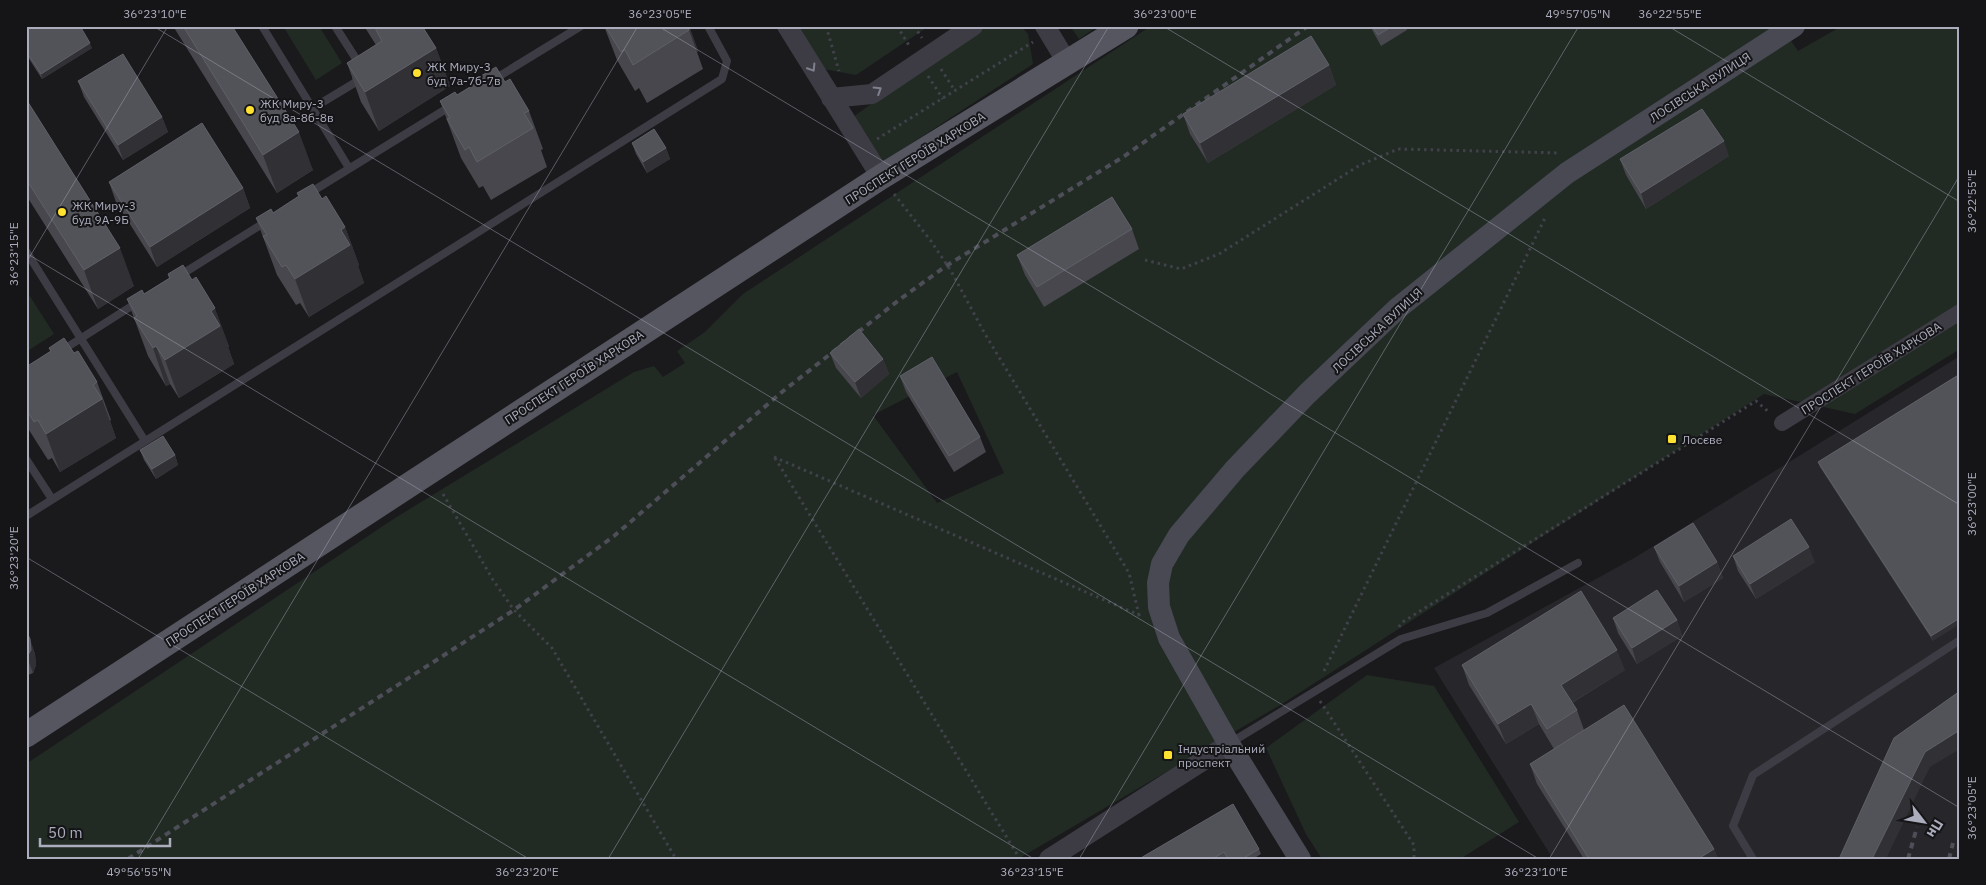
<svg xmlns="http://www.w3.org/2000/svg" width="1986" height="885" viewBox="0 0 1986 885" font-family="'IBM Plex Sans',sans-serif">
	<style>
		.built { fill: #27262a }
		.green { fill: #212b24; fill-rule: evenodd }
		.lines { fill: none; stroke-linecap: round; stroke-linejoin: round }
		.path { stroke: #404149; stroke-width: 3; stroke-dasharray: 2.5 4; stroke-linecap: butt }
		.service { stroke: #3d3c44; stroke-width: 8 }
		.minor { stroke: #3d3c44; stroke-width: 16 }
		.tertiary { stroke: #3d3c44; stroke-width: 20 }
		.secondary { stroke: #484952; stroke-width: 22 }
		.primary { stroke: #565661; stroke-width: 25 }
		.rail { stroke: #4d4e57; stroke-width: 4; stroke-dasharray: 6 5; stroke-linecap: butt }
		.wall { fill: #47474d }
		.shaded-wall { fill: #313035 }
		.building { fill: #525259; stroke: #606069 }
		.oneway { stroke: #7f808d }
		.ticks { fill: none; stroke: #abadbd; stroke-width: 1; stroke-opacity: 0.45 }
		.poi-dot { fill: #ffe12f; stroke: #151518; stroke-width: 2 }
		.labels { text-anchor: middle; dominant-baseline: central; stroke-width: 4; stroke-linejoin: round; paint-order: stroke }
		.poi-label { font-size: 12px; fill: #abadbd; stroke: #151518; text-anchor: start }
		.street-label { font-size: 12px; fill: #abadbd; stroke: #151518 }
		.neatline { fill: none; stroke: #abadbd; stroke-width: 2 }
		.ticks-label { font-size: 12px; text-anchor: middle; fill: #abadbd }
	</style>
	<rect width="100%" height="100%" fill="#1a1a1d"/>
	<path class="built" d="M 1960,356 L 1960,859 L 1553,859 L 1434,668 L 1636,557 Z"/>
	<path class="green" d="M 283,26 L 319,26 L 342,63 L 316,80 Z
		M 786,26 L 929,26 L 856,75 L 812,67 Z
		M 980,26 L 1021,26 L 1028,34 L 1033,64 L 883,162 L 853,117 Z
		M 1070,26 L 1098,26 L 1079,39 Z
		M 1151,26 L 1781,26 L 1798,51 L 1842,26 L 1960,26 L 1960,349 L 1855,414 L 1764,394 L 1282,704 L 1018,859 L 26,859 L 26,764 L 395,518 L 634,372 L 654,366 L 663,377 L 685,363 L 677,351 L 705,332 L 743,294 ZM 957,372 L 1004,473 L 937,503 L 873,415 Z
		M 26,290 L 54,334 L 26,352 Z
		M 1367,675 L 1434,686 L 1519,822 L 1460,859 L 1322,859 L 1306,834 L 1266,748 Z"/>
	<g class="lines">
		<path class="path" d="M 826,26 L 839,71
			M 897,26 L 910,47
			M 914,26 L 922,38
			M 941,69 L 955,91
			M 928,76 L 943,99
			M 877,139 L 1033,42
			M 894,194 L 931,241 L 951,271 L 985,334 L 1129,573 L 1139,615
			M 1145,260 L 1181,269 L 1219,254 L 1360,165 L 1398,149 L 1560,153
			M 774,457 L 1139,615 L 1141,619
			M 775,458 L 1020,859
			M 443,494 L 493,580 L 514,610 L 552,648 L 676,859
			M 1399,627 L 1401,623 L 1756,401 L 1770,413
			M 1324,671 L 1546,216
			M 1320,701 L 1414,845 L 1414,859"/>
		<path class="service" d="M 262,26 L 349,168
			M 493,80 L 581,26
			M 313,108 L 356,82 L 358,62 L 335,26
			M 308,194 L 451,106
			M 26,251 L 145,441
			M 179,276 L 267,221
			M 61,351 L 138,302
			M 26,459 L 52,499
			M 26,516 L 722,79 L 727,61 L 708,26
			M 1230,743 L 1401,639 L 1487,613 L 1578,563
			M 1753,859 L 1733,826 L 1753,775 L 1960,640"/>
		<path class="minor" d="M 1782,423 L 1960,312"/>
		<path class="tertiary" d="M 787,26 L 881,177
			M 1045,26 L 1068,64
			M 831,98 L 872,94 L 973,26
			M 1049,859 L 1229,744"/>
		<path class="secondary" d="M 1300,859 L 1229,744 L 1169,638 L 1159,607 L 1158,583 L 1162,564 L 1179,535 L 1235,469 L 1307,394 L 1398,308 L 1567,173 L 1794,26"/>
		<path class="primary" d="M 26,735 L 881,177 L 1126,26"/>
		<path class="rail" d="M 128,859 L 514,610 L 614,536 L 782,392 L 899,300 L 946,266 L 1123,157 L 1308,26
			M 1908,859 L 1917,827
			M 1949,859 L 1953,843"/>
	</g>
	<path class="wall" d="M 26,26 L 92,48 L 42,79 L 26,54 Z
		M 173,26 L 232,26 L 313,170 L 277,193 Z
		M 364,26 L 422,26 L 436,48 L 450,86 L 379,131 L 361,102 L 347,63 L 376,45 Z
		M 604,26 L 689,26 L 698,51 L 697,52 L 703,69 L 647,103 L 639,88 L 635,91 L 617,60 Z
		M 1370,26 L 1406,26 L 1407,30 L 1381,46 Z
		M 1329,65 L 1336,85 L 1208,163 L 1190,134 L 1183,114 Z
		M 481,76 L 505,82 L 529,111 L 543,149 L 541,150 L 547,167 L 491,200 L 483,186 L 479,188 L 461,158 L 440,101 L 457,95 L 482,80 Z
		M 78,81 L 162,117 L 168,132 L 123,160 L 84,97 Z
		M 26,99 L 134,286 L 98,309 L 26,195 Z
		M 632,143 L 666,148 L 670,159 L 647,173 L 636,154 Z
		M 1729,156 L 1646,209 L 1626,175 L 1620,159 Z
		M 109,182 L 243,188 L 250,208 L 157,267 L 116,202 Z
		M 297,193 L 322,199 L 345,227 L 359,265 L 358,266 L 364,283 L 309,317 L 300,303 L 296,305 L 277,275 L 256,218 L 273,213 L 299,197 Z
		M 1132,229 L 1139,249 L 1044,307 L 1025,275 L 1017,255 Z
		M 168,274 L 229,346 L 228,347 L 234,364 L 179,398 L 170,384 L 166,386 L 148,356 L 127,299 L 144,294 L 169,278 Z
		M 49,348 L 74,353 L 97,382 L 111,420 L 110,421 L 116,438 L 60,472 L 52,458 L 48,460 L 29,430 L 26,421 L 26,367 L 51,352 Z
		M 830,353 L 883,359 L 889,374 L 861,398 L 836,368 Z
		M 1960,374 L 1933,641 L 1820,467 L 1818,462 Z
		M 900,376 L 980,437 L 986,452 L 954,472 L 906,392 Z
		M 140,450 L 175,455 L 178,465 L 156,479 L 144,460 Z
		M 1654,547 L 1717,562 L 1723,578 L 1684,602 L 1660,562 Z
		M 1733,556 L 1815,562 L 1756,599 L 1738,571 Z
		M 1613,618 L 1677,620 L 1682,636 L 1637,664 L 1618,633 Z
		M 26,630 L 35,654 L 36,665 L 33,673 L 28,675 L 26,674 Z
		M 1462,665 L 1625,670 L 1572,703 L 1577,710 L 1584,730 L 1714,849 L 1718,859 L 1584,859 L 1537,784 L 1530,764 L 1554,749 L 1539,724 L 1506,744 L 1469,685 Z
		M 1259,849 L 1261,854 L 1253,859 L 1227,859 L 1226,857 L 1223,859 L 1139,859 Z"/>
	<path class="shaded-wall" d="M 684,26 L 689,26 L 698,51 L 697,52 L 689,30 Z
		M 90,43 L 92,48 L 42,79 L 41,74 Z
		M 436,48 L 450,86 L 379,131 L 365,92 Z
		M 1329,65 L 1336,85 L 1208,163 L 1200,143 Z
		M 162,117 L 168,132 L 123,160 L 118,145 Z
		M 299,132 L 313,170 L 277,193 L 263,155 Z
		M 1724,141 L 1729,156 L 1646,209 L 1641,193 Z
		M 666,148 L 670,159 L 647,173 L 643,162 Z
		M 243,188 L 250,208 L 157,267 L 150,247 Z
		M 345,227 L 359,265 L 358,266 L 364,283 L 309,317 L 295,279 L 341,230 Z
		M 120,248 L 134,286 L 98,309 L 84,270 Z
		M 215,308 L 229,346 L 228,347 L 234,364 L 179,398 L 165,360 L 211,311 Z
		M 156,346 L 170,384 L 166,386 L 153,348 Z
		M 883,359 L 889,374 L 861,398 L 855,382 Z
		M 102,399 L 116,438 L 60,472 L 46,434 Z
		M 175,455 L 178,465 L 156,479 L 152,469 Z
		M 1809,547 L 1815,562 L 1756,599 L 1750,584 Z
		M 1717,562 L 1723,578 L 1684,602 L 1679,586 Z
		M 1960,618 L 1960,624 L 1933,641 L 1931,636 Z
		M 1677,620 L 1682,636 L 1637,664 L 1632,648 Z
		M 30,639 L 35,654 L 36,665 L 33,673 L 27,657 Z
		M 1617,650 L 1625,670 L 1568,705 L 1561,685 Z
		M 1531,704 L 1539,724 L 1506,744 L 1498,724 Z
		M 1960,730 L 1960,749 L 1930,767 L 1886,859 L 1872,859 L 1925,752 Z
		M 1714,849 L 1718,859 L 1698,859 Z"/>
	<path class="building" d="M 26,26 L 80,26 L 90,43 L 41,74 L 26,51 Z
		M 183,26 L 232,26 L 299,132 L 263,155 Z
		M 374,26 L 422,26 L 436,48 L 365,92 L 347,63 L 382,41 Z
		M 605,26 L 687,26 L 689,30 L 633,65 L 625,50 L 621,52 Z
		M 1372,26 L 1393,26 L 1378,35 Z
		M 1311,36 L 1329,65 L 1200,143 L 1183,114 Z
		M 123,54 L 162,117 L 118,145 L 78,81 Z
		M 496,67 L 505,82 L 510,79 L 529,111 L 524,113 L 533,128 L 477,162 L 469,147 L 465,150 L 447,119 L 450,118 L 440,101 L 455,92 L 457,95 L 483,79 L 481,76 Z
		M 26,99 L 120,248 L 84,270 L 26,179 Z
		M 1702,109 L 1724,141 L 1641,193 L 1620,159 Z
		M 202,123 L 243,188 L 150,247 L 109,182 Z
		M 654,129 L 666,148 L 643,162 L 632,143 Z
		M 313,184 L 322,199 L 326,196 L 345,227 L 341,230 L 350,245 L 295,279 L 286,265 L 282,267 L 263,236 L 267,235 L 256,218 L 271,209 L 273,213 L 299,196 L 297,193 Z
		M 1112,197 L 1132,229 L 1037,287 L 1017,255 Z
		M 183,265 L 192,280 L 196,277 L 215,308 L 211,311 L 220,326 L 165,360 L 156,346 L 153,348 L 134,318 L 137,316 L 127,299 L 142,290 L 144,294 L 170,278 L 168,274 Z
		M 859,329 L 883,359 L 855,382 L 830,353 Z
		M 64,338 L 74,353 L 78,351 L 97,382 L 93,385 L 102,399 L 46,434 L 38,420 L 34,422 L 26,409 L 26,367 L 51,351 L 49,348 Z
		M 932,357 L 980,437 L 949,456 L 900,376 Z
		M 1960,374 L 1960,618 L 1931,636 L 1818,462 Z
		M 163,436 L 175,455 L 152,469 L 140,450 Z
		M 1791,519 L 1809,547 L 1750,584 L 1733,556 Z
		M 1693,523 L 1717,562 L 1679,586 L 1654,547 Z
		M 1657,590 L 1677,620 L 1632,648 L 1613,618 Z
		M 1581,591 L 1617,650 L 1561,685 L 1577,710 L 1547,729 L 1531,704 L 1498,724 L 1462,665 Z
		M 26,630 L 30,639 L 31,650 L 26,658 Z
		M 1960,691 L 1960,730 L 1925,752 L 1872,859 L 1839,859 L 1894,738 Z
		M 1624,705 L 1714,849 L 1698,859 L 1589,859 L 1530,764 Z
		M 1233,804 L 1259,849 L 1242,859 L 1228,859 L 1224,852 L 1212,859 L 1139,859 Z"/>
	<defs><path id="oneway-chevron" d="M-2-3.5L2.5 0L-2 3.5" fill="none" stroke-width="1.6" stroke-linecap="round" stroke-linejoin="round" transform="scale(1.25)"/></defs>
	<g class="oneway">
		<use href="#oneway-chevron" transform="translate(812 68) rotate(58)"/>
		<use href="#oneway-chevron" transform="translate(878 90) rotate(-32)"/>
	</g>
	<path class="ticks" d="M 153,26 L 1539,859M 658,26 L 1960,808M 1163,26 L 1960,505M 1668,26 L 1960,202M 26,253 L 1034,859M 26,263 L 168,26M 26,557 L 529,859M 138,859 L 638,26M 608,859 L 1109,26M 1079,859 L 1579,26M 1549,859 L 1960,175"/>
	<g class="poi-dot">
		<circle cx="417" cy="73" r="5"/>
		<circle cx="250" cy="110" r="5"/>
		<circle cx="62" cy="212" r="5"/>
		<rect x="1667" y="434" width="10" height="10" rx="2.5"/>
		<rect x="1163" y="750" width="10" height="10" rx="2.5"/>
	</g>
	<g class="labels">
		<g class="poi-label">
			<text x="427" y="66">ЖК Миру-3<tspan x="427" dy="14">буд 7а-7б-7в</tspan></text>
			<text x="260" y="103">ЖК Миру-3<tspan x="260" dy="14">буд 8а-8б-8в</tspan></text>
			<text x="72" y="205">ЖК Миру-3<tspan x="72" dy="14">буд 9А-9Б</tspan></text>
			<text x="1682" y="439">Лосєве</text>
			<text x="1178" y="748">Індустріальний<tspan x="1178" dy="14">проспект</tspan></text>
		</g>
		<g class="street-label">
			<text transform="translate(1700 87) rotate(-33)">ЛОСІВСЬКА ВУЛИЦЯ</text>
			<text transform="translate(915 158) rotate(-32)">ПРОСПЕКТ ГЕРОЇВ ХАРКОВА</text>
			<text transform="translate(1377 330) rotate(-43)">ЛОСІВСЬКА ВУЛИЦЯ</text>
			<text transform="translate(1871 368) rotate(-32)">ПРОСПЕКТ ГЕРОЇВ ХАРКОВА</text>
			<text transform="translate(574 377) rotate(-33)">ПРОСПЕКТ ГЕРОЇВ ХАРКОВА</text>
			<text transform="translate(235 599) rotate(-33)">ПРОСПЕКТ ГЕРОЇВ ХАРКОВА</text>
		</g>
	</g>
	<rect width="1986" height="885" fill="none" stroke="#151518" stroke-width="55"/>
	<g transform="translate(1924 822) rotate(121)" stroke="#151518" stroke-width="4" paint-order="stroke">
	<path d="M0-4L9 19L0 12L-9 19Z" fill="#abadbd"/>
	<text y="-8" font-size="14" font-weight="bold" text-anchor="middle" fill="#abadbd">Пн</text>
	</g>
	<path d="M40 838v8h130v-8" fill="none" stroke="#abadbd" stroke-width="2.5"/>
	<text x="48" y="838" font-size="15" fill="#abadbd" stroke="#151518" stroke-width="4" paint-order="stroke">50 m</text>
	<rect x="28" y="28" width="1930" height="830" class="neatline"/>
	<g class="ticks-label">
		<text x="155" y="18">36°23'10"E</text>
		<text x="660" y="18">36°23'05"E</text>
		<text x="1165" y="18">36°23'00"E</text>
		<text x="1578" y="18">49°57'05"N</text>
		<text x="1670" y="18">36°22'55"E</text>
		<text transform="translate(1972 201) rotate(-90)" y="4">36°22'55"E</text>
		<text transform="translate(14 254) rotate(-90)" y="4">36°23'15"E</text>
		<text transform="translate(1972 504) rotate(-90)" y="4">36°23'00"E</text>
		<text transform="translate(14 558) rotate(-90)" y="4">36°23'20"E</text>
		<text transform="translate(1972 808) rotate(-90)" y="4">36°23'05"E</text>
		<text x="139" y="876">49°56'55"N</text>
		<text x="527" y="876">36°23'20"E</text>
		<text x="1032" y="876">36°23'15"E</text>
		<text x="1536" y="876">36°23'10"E</text>
	</g>
</svg>
